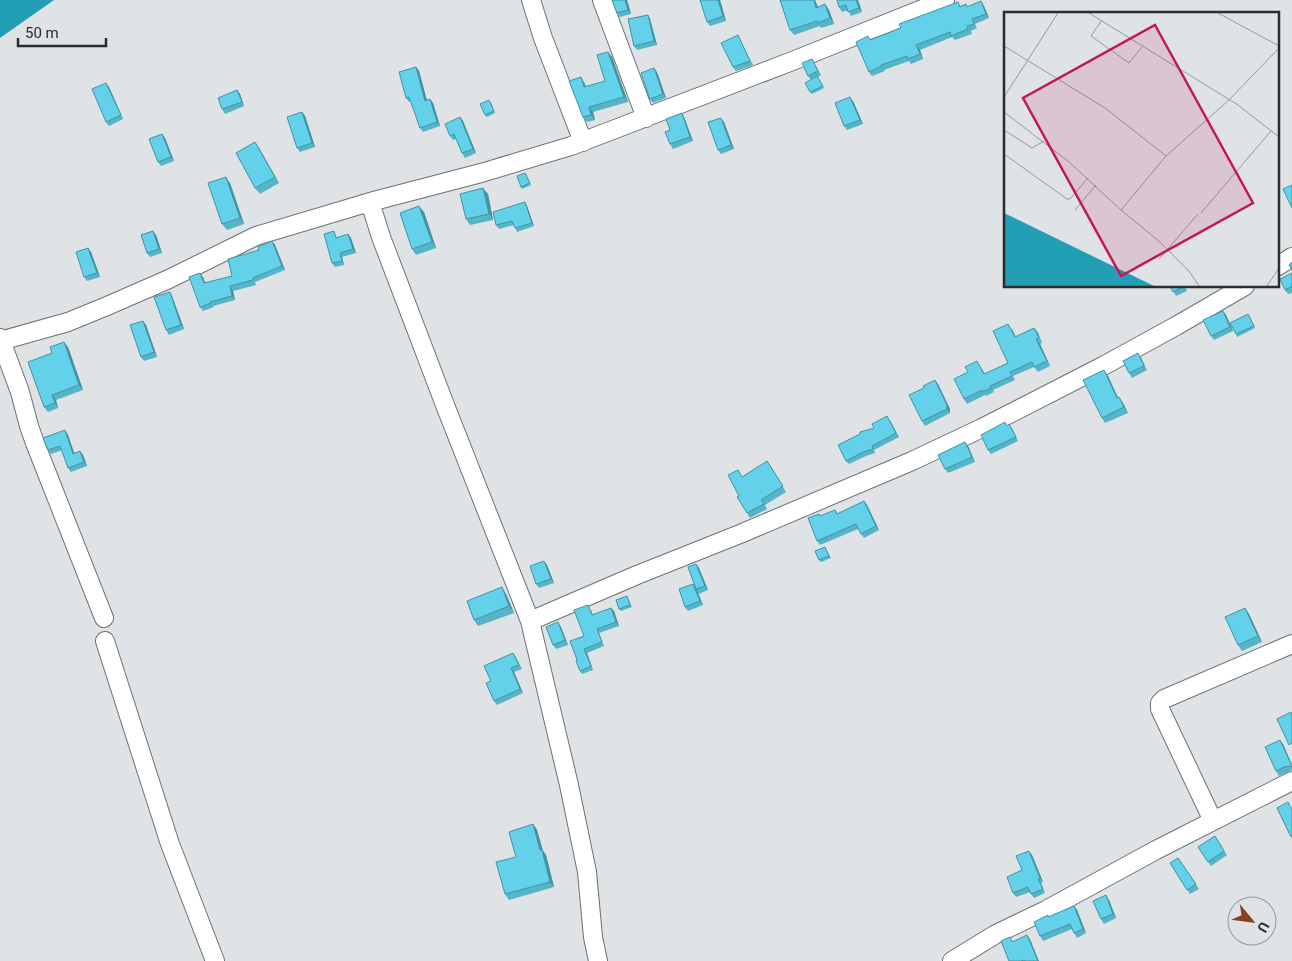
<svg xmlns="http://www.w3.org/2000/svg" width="1292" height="961" viewBox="0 0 1292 961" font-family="Roboto,sans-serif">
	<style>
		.water { fill: #229eb5 }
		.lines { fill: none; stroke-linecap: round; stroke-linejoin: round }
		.minor-casing { stroke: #6d7172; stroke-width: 20 }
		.minor { stroke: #fff; stroke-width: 18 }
		.wall { fill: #54b4c8 }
		.shaded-wall { fill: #4592a3 }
		.building { fill: #62d1e9; stroke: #4592a3 }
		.inset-road { fill: none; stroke: #979a9b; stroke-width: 1 }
		.view { fill: #c2185b; fill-opacity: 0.15; stroke: #c2185b; stroke-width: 2.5 }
		.inset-edge { fill: none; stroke: #2a2c2d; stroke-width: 2.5 }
	</style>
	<rect width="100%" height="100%" fill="#dfe3e5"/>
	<path class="water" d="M 0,0 L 54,0 L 0,38 Z"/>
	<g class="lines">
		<g class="minor-casing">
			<path id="minor" d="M 531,0 L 543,38 L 583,142
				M 602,0 L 646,118
				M 370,202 L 481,173 L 571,146 L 795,60 L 945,0
				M 1278,266 L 1292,257
				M 0,338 L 20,392 L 29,426 L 35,443 L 104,618
				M 0,341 L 68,322 L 107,306 L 169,279 L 256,236 L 370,202 L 381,237 L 445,405 L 530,621 L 569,785 L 587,872 L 593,937 L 598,961
				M 530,621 L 637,575 L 740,534 L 912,461 L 982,428 L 1103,366 L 1176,326 L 1245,286
				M 105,641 L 170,844 L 215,961
				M 1213,821 L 1160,709 L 1160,703 L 1164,699 L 1292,644
				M 952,961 L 996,934 L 1046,910 L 1156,850 L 1292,781"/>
		</g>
		<use href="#minor" class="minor"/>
	</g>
	<path class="wall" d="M 612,0 L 627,0 L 631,14 L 620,17 L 617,13 Z
		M 720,0 L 726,21 L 710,26 L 707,22 Z
		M 780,0 L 815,0 L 818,7 L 825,4 L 829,10 L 834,24 L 821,28 L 820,26 L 794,35 L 790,30 Z
		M 837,0 L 858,0 L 862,12 L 851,16 L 848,10 L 842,12 L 839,7 Z
		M 981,1 L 984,6 L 989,18 L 975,24 L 977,28 L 971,31 L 972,34 L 955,40 L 952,37 L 920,50 L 923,59 L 911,64 L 909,61 L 884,70 L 885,71 L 872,76 L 869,72 L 870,39 L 966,4 L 968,7 Z
		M 648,15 L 650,19 L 657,45 L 637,50 L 634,46 Z
		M 740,40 L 753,65 L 736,71 L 733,67 Z
		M 608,52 L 612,57 L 628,102 L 593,112 L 595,120 L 587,122 L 583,117 L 584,82 L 586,87 L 605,81 Z
		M 812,59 L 821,75 L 818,77 L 824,88 L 812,94 L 810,92 L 811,80 L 808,76 Z
		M 416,67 L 419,71 L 427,100 L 430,99 L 433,103 L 440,126 L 423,132 L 420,128 L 411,101 L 409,102 L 406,98 Z
		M 657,72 L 666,98 L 653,103 L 650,99 Z
		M 109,87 L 123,119 L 109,126 L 106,122 Z
		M 237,90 L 240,94 L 244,106 L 225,114 L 222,109 Z
		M 853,101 L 863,124 L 847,130 L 844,126 Z
		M 491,102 L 495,113 L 487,117 L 485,115 Z
		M 302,112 L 305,116 L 315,147 L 300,152 L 297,148 Z
		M 682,113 L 684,117 L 693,141 L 673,149 L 670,144 L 670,130 Z
		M 460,117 L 463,121 L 476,153 L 465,158 L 462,153 L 456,139 L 453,140 L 450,136 Z
		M 724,122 L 734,149 L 721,154 L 718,150 Z
		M 162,134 L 165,138 L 174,161 L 161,166 L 158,162 Z
		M 259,148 L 279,183 L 260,194 L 255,188 Z
		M 526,175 L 531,185 L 522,189 L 521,187 Z
		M 230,183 L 244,224 L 227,230 L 222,224 Z
		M 488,194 L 493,220 L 470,225 L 466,219 Z
		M 527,206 L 534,226 L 517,232 L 514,225 L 499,229 L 496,225 Z
		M 424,212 L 436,248 L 416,255 L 412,249 Z
		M 348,234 L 351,238 L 356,253 L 342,257 L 344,265 L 335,267 L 332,263 L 336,235 L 337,238 Z
		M 156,235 L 162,253 L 150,257 L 147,253 Z
		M 272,241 L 275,245 L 285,270 L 255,282 L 256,285 L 233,291 L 235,300 L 213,306 L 214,307 L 203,311 L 200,307 L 203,277 L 205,283 L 232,276 L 259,250 Z
		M 88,248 L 91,252 L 100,277 L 87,281 L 84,277 Z
		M 1292,273 L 1292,293 L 1288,294 L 1285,290 Z
		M 1170,286 L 1185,286 L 1187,291 L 1176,296 Z
		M 170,292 L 172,296 L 184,329 L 169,335 L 166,330 Z
		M 1223,311 L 1226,315 L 1233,331 L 1214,340 L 1211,336 Z
		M 1250,317 L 1255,328 L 1237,337 L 1236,334 Z
		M 143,321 L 146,325 L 157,357 L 144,361 L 141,357 Z
		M 1012,328 L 1016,337 L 1034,328 L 1038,332 L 1042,343 L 1040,344 L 1050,366 L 1038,372 L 1034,367 L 1013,376 L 1015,380 L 993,390 L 994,392 L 986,396 L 985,395 L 967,404 L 964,399 L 968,372 L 977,361 L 985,374 L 1008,363 Z
		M 68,347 L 83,390 L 56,400 L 58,408 L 48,412 L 44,407 Z
		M 1141,357 L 1147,370 L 1132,378 L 1129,373 Z
		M 1108,376 L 1118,398 L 1123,403 L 1128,413 L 1105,423 L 1102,418 Z
		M 938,384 L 950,409 L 950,413 L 925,426 L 922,421 Z
		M 890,420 L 899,437 L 874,450 L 875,453 L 866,456 L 849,464 L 846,461 L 874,428 Z
		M 1007,425 L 1012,428 L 1018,441 L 991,454 L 988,450 Z
		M 65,430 L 68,435 L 74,453 L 80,451 L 83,455 L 87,466 L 71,472 L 68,468 L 62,450 L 51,454 L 48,450 Z
		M 968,446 L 975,462 L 948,473 L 945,469 Z
		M 767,461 L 786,492 L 765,505 L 767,509 L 750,518 L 747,513 L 739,496 L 743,477 Z
		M 864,501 L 867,505 L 879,530 L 864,538 L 858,529 L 820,545 L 817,541 L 820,516 L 835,510 L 838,514 Z
		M 825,547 L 831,558 L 821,562 L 819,560 Z
		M 696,564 L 699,568 L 708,590 L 699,594 L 697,591 L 703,605 L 688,611 L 685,607 L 693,584 L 695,587 Z
		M 547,565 L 554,583 L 539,588 L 536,584 Z
		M 506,594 L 514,613 L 478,626 L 474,620 Z
		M 627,596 L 632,607 L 621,611 L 619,609 Z
		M 611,608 L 614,611 L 619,626 L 599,633 L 604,646 L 587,653 L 593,670 L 582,674 L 580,671 L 584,636 L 591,609 L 593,615 Z
		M 1245,608 L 1249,614 L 1262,642 L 1242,651 L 1238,645 Z
		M 561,627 L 568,645 L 556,649 L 553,645 Z
		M 513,653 L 516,657 L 522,669 L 514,672 L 523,693 L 497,705 L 494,701 L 491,681 Z
		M 1283,744 L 1292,765 L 1292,770 L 1287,772 L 1279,776 L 1276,771 Z
		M 533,824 L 537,830 L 543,851 L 546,855 L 554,887 L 509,900 L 505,894 L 516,857 Z
		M 1215,836 L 1227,855 L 1211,866 L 1198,847 Z
		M 1032,855 L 1043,882 L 1041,883 L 1045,893 L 1034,898 L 1030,892 L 1016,897 L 1013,893 L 1022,870 Z
		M 1178,858 L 1199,889 L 1190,894 L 1170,863 Z
		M 1109,900 L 1116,918 L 1104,924 L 1101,919 Z
		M 1074,906 L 1077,910 L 1086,933 L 1077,938 L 1072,929 L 1043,941 L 1040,936 L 1048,917 Z"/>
	<path class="shaded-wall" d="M 625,0 L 627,0 L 631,14 L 628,10 Z
		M 718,0 L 720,0 L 726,21 L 723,16 Z
		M 814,0 L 815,0 L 820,13 L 816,8 Z
		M 856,0 L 858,0 L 862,12 L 859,8 Z
		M 981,1 L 984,6 L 989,18 L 986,14 Z
		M 825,4 L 829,10 L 834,24 L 830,18 Z
		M 648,15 L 650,19 L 657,45 L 654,41 Z
		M 916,45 L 920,50 L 923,59 L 920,54 Z
		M 608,52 L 612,57 L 628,102 L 624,97 Z
		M 416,67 L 419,71 L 428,105 L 425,101 Z
		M 654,68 L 657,72 L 666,98 L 663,94 Z
		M 581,77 L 584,82 L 588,92 L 584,87 Z
		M 106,83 L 109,87 L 123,119 L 121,115 Z
		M 237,90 L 240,94 L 244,106 L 242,102 Z
		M 850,97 L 853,101 L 863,124 L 860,120 Z
		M 430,99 L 433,103 L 440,126 L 437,122 Z
		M 589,107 L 593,112 L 595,120 L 591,115 Z
		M 302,112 L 305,116 L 315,147 L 312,143 Z
		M 682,113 L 684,117 L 693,141 L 690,137 Z
		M 460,117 L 463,121 L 476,153 L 473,149 Z
		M 721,118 L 724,122 L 734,149 L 731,145 Z
		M 162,134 L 165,138 L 174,161 L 171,157 Z
		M 255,142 L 259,148 L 279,183 L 275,177 Z
		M 226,177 L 230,183 L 244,224 L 240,218 Z
		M 483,188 L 488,194 L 493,220 L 489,214 Z
		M 525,202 L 527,206 L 534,226 L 532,223 Z
		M 419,206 L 424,212 L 436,248 L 432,242 Z
		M 153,231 L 156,235 L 162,253 L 159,249 Z
		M 348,234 L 351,238 L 356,253 L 353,249 Z
		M 272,241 L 275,245 L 285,270 L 282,266 Z
		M 88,248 L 91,252 L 100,277 L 97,273 Z
		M 340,253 L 342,257 L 344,265 L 342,261 Z
		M 200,273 L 203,277 L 207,288 L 204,283 Z
		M 230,286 L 233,291 L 235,300 L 232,296 Z
		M 170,292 L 172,296 L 184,329 L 181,325 Z
		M 1223,311 L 1226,315 L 1233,331 L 1230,327 Z
		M 143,321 L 146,325 L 157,357 L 154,352 Z
		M 1036,339 L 1040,344 L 1050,366 L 1047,361 Z
		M 64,342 L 68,347 L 83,390 L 79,385 Z
		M 1104,370 L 1108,376 L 1121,404 L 1117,398 Z
		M 935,380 L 938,384 L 950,409 L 950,413 L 947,409 Z
		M 52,395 L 56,400 L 58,408 L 55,403 Z
		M 1119,397 L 1123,403 L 1128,413 L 1124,407 Z
		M 65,430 L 68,435 L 76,458 L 73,454 Z
		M 965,442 L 968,446 L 975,462 L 972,457 Z
		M 80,451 L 83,455 L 87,466 L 84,462 Z
		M 864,501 L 867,505 L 879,530 L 876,526 Z
		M 544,561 L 547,565 L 554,583 L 551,579 Z
		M 696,564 L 699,568 L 708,590 L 705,586 Z
		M 693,584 L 696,588 L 703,605 L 700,601 Z
		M 502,587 L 506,594 L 514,613 L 509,606 Z
		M 611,608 L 614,611 L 619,626 L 616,622 Z
		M 1245,608 L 1249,614 L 1262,642 L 1258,636 Z
		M 558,622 L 561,627 L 568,645 L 565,640 Z
		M 584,649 L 587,653 L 593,670 L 591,666 Z
		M 511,668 L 514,672 L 523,693 L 520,689 Z
		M 1280,740 L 1283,744 L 1292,765 L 1292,766 Z
		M 533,824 L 537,830 L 543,851 L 546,855 L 554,887 L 550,882 Z
		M 1029,851 L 1032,855 L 1043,882 L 1040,878 Z
		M 1106,895 L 1109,900 L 1116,918 L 1113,914 Z
		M 1074,906 L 1077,910 L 1086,933 L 1083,929 Z
		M 1027,935 L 1030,939 L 1039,961 L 1038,961 Z"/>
	<path class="building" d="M 612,0 L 625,0 L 628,10 L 617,13 Z
		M 700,0 L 718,0 L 723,16 L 707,22 Z
		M 780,0 L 814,0 L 816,8 L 825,4 L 830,18 L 818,23 L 817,21 L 790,30 Z
		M 837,0 L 856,0 L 859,8 L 848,12 L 846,5 L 839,7 Z
		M 981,1 L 986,14 L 972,19 L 974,24 L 967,26 L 968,29 L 951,36 L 950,32 L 916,45 L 920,54 L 908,59 L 907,56 L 881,65 L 881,66 L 869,72 L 856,42 L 868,36 L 870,40 L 901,28 L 899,24 L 958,2 L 960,7 L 966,4 L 967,7 Z
		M 648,15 L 654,41 L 634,46 L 628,19 Z
		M 738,35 L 750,61 L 733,67 L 721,43 Z
		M 608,52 L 624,97 L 589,107 L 591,115 L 583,117 L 569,81 L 581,77 L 584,87 L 605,81 L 597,55 Z
		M 812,59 L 818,71 L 808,76 L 802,63 Z
		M 416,67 L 425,101 L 430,99 L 437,122 L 420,128 L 409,97 L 406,98 L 399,72 Z
		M 654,68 L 663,94 L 650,99 L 641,73 Z
		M 817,76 L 823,86 L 810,92 L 805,83 Z
		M 106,83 L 121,115 L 106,122 L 92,89 Z
		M 237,90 L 242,102 L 222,109 L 218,98 Z
		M 850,97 L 860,120 L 844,126 L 835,103 Z
		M 489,100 L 494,111 L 485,115 L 480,104 Z
		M 302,112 L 312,143 L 297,148 L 287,117 Z
		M 682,113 L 690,137 L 670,144 L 665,132 L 670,130 L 666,119 Z
		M 460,117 L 473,149 L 462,153 L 454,134 L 450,136 L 445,124 Z
		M 721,118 L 731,145 L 718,150 L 708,122 Z
		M 162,134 L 171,157 L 158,162 L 149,139 Z
		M 255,142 L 275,177 L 255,188 L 236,153 Z
		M 525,173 L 530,183 L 521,187 L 517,176 Z
		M 226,177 L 240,218 L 222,224 L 208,183 Z
		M 1292,185 L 1292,208 L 1283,189 Z
		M 483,188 L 489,214 L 466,219 L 460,194 Z
		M 525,202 L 532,223 L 515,228 L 512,221 L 496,225 L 493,212 Z
		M 419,206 L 432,242 L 412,249 L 400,213 Z
		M 153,231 L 159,249 L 147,253 L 141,235 Z
		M 334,231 L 336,238 L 348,234 L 353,249 L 340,253 L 342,261 L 332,263 L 324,234 Z
		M 272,241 L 282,266 L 253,278 L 253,280 L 230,286 L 232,296 L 210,302 L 211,303 L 200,307 L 189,277 L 200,273 L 204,283 L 232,276 L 228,259 L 259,250 L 258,247 Z
		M 88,248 L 97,273 L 84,277 L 76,252 Z
		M 1292,262 L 1292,270 L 1289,265 Z
		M 1292,273 L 1292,286 L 1285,290 L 1280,279 Z
		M 1170,286 L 1184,286 L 1173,292 Z
		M 170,292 L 181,325 L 166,330 L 154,297 Z
		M 1223,311 L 1230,327 L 1211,336 L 1203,320 Z
		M 1248,314 L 1254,326 L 1236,334 L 1230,323 Z
		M 143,321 L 154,352 L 141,357 L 130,325 Z
		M 1008,324 L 1015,337 L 1034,328 L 1039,338 L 1036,339 L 1047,361 L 1034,367 L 1032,362 L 1010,372 L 1012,376 L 990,386 L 991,388 L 982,392 L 982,390 L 964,399 L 954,379 L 968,372 L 965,367 L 977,361 L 984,374 L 1008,363 L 993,331 Z
		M 64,342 L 79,385 L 52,395 L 55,403 L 44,407 L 28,362 L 52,353 L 50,347 Z
		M 1138,353 L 1144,366 L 1129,373 L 1123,361 Z
		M 1104,370 L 1117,398 L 1119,397 L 1124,407 L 1102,418 L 1083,380 Z
		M 935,380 L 947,405 L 947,409 L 922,421 L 909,395 L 924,388 L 923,386 Z
		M 887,416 L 896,433 L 872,446 L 873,449 L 863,452 L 846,461 L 838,445 L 860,434 L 860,432 L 874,428 L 872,424 Z
		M 1005,422 L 1007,426 L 1009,424 L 1016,437 L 988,450 L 981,435 Z
		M 65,430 L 73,454 L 80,451 L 84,462 L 68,468 L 60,446 L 48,450 L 43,438 Z
		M 965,442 L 972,457 L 945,469 L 938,455 Z
		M 767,461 L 783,486 L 761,500 L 764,504 L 747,513 L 737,497 L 739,496 L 728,475 L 738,470 L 742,477 Z
		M 864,501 L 876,526 L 861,534 L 856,524 L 817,541 L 808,518 L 819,514 L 820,516 L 835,510 L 837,514 Z
		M 825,547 L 829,556 L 819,560 L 815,551 Z
		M 544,561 L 551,579 L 536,584 L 530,566 Z
		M 696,564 L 705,586 L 696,589 L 688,567 Z
		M 693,584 L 700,601 L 685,607 L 679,589 Z
		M 502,587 L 509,606 L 474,620 L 467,601 Z
		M 627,596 L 630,605 L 619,609 L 616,600 Z
		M 588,605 L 592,615 L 611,608 L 616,622 L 597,629 L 602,642 L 584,649 L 591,666 L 580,671 L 576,661 L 577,660 L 570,641 L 584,636 L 574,610 Z
		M 1245,608 L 1258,636 L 1238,645 L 1225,617 Z
		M 558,622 L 565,640 L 553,645 L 546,627 Z
		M 513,653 L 519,665 L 511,668 L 520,689 L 494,701 L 486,683 L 491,681 L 484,666 Z
		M 1291,712 L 1292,714 L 1292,743 L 1289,745 L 1277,719 Z
		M 1280,740 L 1292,766 L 1284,767 L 1276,771 L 1265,747 Z
		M 1288,802 L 1292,810 L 1292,837 L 1291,837 L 1277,808 Z
		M 533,824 L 540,850 L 542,850 L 550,882 L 505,894 L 496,862 L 516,857 L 509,832 Z
		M 1215,836 L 1224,851 L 1208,862 L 1198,847 Z
		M 1029,851 L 1040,878 L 1038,879 L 1043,889 L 1031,894 L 1028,887 L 1013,893 L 1007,877 L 1022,870 L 1016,856 Z
		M 1178,858 L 1196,884 L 1187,890 L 1170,863 Z
		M 1106,895 L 1113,914 L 1101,919 L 1093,901 Z
		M 1074,906 L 1083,929 L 1074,933 L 1070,924 L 1040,936 L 1034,922 L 1048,915 L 1048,917 Z
		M 1027,935 L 1038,961 L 1024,961 L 1024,960 L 1021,961 L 1009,961 L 1001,941 L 1010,937 L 1012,942 Z"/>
	<g transform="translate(1004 12)">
		<rect width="275" height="275" fill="#dfe3e5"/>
		<path d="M 0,201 L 150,274 L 0,274 Z" fill="#229eb5"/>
		<path class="inset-road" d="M 85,1 L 234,93 L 275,125M 214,1 L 275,34M 98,8 L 87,24 L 125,51 L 138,35M 0,34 L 101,96 L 162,144M 0,85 L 54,1M 0,100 L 65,150 L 117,198M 0,118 L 28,136 L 40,129M 0,142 L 63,187 L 66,187 L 84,166M 71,198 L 92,173M 197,201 L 267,119M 155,247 L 194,202M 195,274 L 185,259 L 156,230 L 117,198 L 162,144 L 225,88 L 275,36M 263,274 L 275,256"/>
		<path class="view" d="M 151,13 L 249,191 L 117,264 L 19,86 Z"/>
		<rect width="275" height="275" class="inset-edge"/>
	</g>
	<g transform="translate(1252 921) rotate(119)"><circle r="24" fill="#dfe3e5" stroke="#979a9b"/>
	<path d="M0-4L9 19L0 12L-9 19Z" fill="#894122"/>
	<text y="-8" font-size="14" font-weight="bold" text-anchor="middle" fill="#2a2c2d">U</text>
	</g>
	<path d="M18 38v8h88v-8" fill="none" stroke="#2a2c2d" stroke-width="2.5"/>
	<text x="25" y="38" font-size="15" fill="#2a2c2d" stroke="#dfe3e5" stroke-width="4" paint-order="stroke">50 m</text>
</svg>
